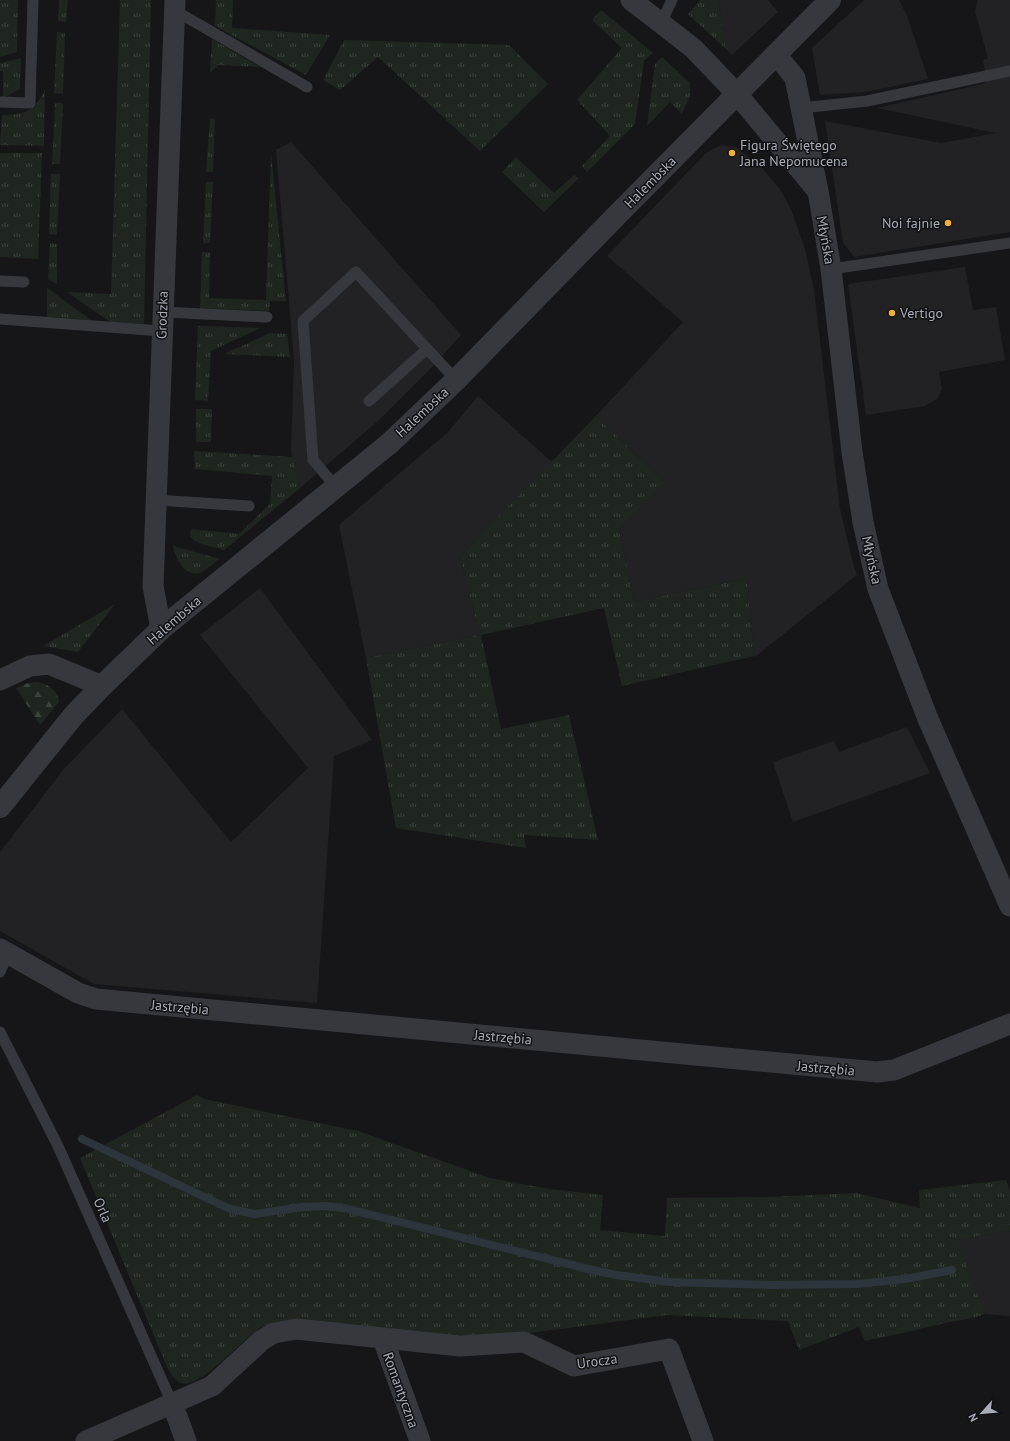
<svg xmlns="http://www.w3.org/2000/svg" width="1010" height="1441" viewBox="0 0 1010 1441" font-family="'PT Sans',sans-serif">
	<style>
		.built { fill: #222225 }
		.grass { fill: url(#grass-tufts) }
		.forest { fill: url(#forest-firs) }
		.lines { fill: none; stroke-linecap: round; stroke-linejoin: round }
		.stream { stroke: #2c353c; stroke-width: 8 }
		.service { stroke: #37383d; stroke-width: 11 }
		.minor { stroke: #37383d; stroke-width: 21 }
		.tertiary { stroke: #37383d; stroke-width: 22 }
		.poi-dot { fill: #f2b134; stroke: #111113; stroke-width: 1.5 }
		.labels { text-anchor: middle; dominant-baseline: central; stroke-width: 3; stroke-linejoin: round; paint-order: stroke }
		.poi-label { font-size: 14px; fill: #a8adb8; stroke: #111113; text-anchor: start }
		.street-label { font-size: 14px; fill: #a8adb8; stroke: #111113 }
	</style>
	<defs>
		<pattern id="grass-tufts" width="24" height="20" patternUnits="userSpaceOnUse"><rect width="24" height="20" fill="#1e261f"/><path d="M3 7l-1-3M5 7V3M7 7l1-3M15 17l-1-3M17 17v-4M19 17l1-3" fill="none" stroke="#3c433d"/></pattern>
		<pattern id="forest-firs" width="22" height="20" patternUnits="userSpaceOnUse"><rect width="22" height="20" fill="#1e261f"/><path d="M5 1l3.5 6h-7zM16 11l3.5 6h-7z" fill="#3c433d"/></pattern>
	</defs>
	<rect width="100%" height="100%" fill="#161618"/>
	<path class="built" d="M 718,0 L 768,0 L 778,12 L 732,55 L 726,49 Z
		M 864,0 L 899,0 L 907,16 L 928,79 L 866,92 L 820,95 L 812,48 Z
		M 978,0 L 1010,0 L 1010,232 L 854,257 L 843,243 L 825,121 L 941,143 L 996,133 L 877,108 L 987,83 L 983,60 L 988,58 L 975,11 Z
		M 291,142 L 461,335 L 433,366 L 378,421 L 300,488 L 291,452 L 294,360 L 276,150 Z
		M 721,145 L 736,147 L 761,167 L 780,189 L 791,209 L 805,249 L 814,290 L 840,509 L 854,567 L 857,575 L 755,657 L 754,656 L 747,578 L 634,602 L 619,529 L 665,483 L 596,416 L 683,322 L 607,256 L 706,153 Z
		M 965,267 L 973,310 L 996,307 L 1005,360 L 939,372 L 942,389 L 937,399 L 925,406 L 866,415 L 848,284 Z
		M 478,396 L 552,462 L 460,556 L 480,635 L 366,658 L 339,525 L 448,432 Z
		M 260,588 L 372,740 L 334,756 L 317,1003 L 94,984 L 0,931 L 0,852 L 64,769 L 122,709 L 231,842 L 308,768 L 200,635 Z
		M 907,727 L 930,773 L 793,822 L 773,762 L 834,741 L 839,752 Z
		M 1010,1230 L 1010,1316 L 985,1314 L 956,1240 Z"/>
	<path class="grass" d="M 0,0 L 18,0 L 17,52 L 0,57 Z
		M 59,0 L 68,0 L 66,22 L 58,21 Z
		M 120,0 L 151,0 L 144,324 L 110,322 L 67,292 L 111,294 Z
		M 216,0 L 233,0 L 232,28 L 330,35 L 306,75 L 215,26 Z
		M 700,0 L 718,0 L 726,49 L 688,14 Z
		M 601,10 L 653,53 L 644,60 L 635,124 L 587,172 L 582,166 L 610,136 L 577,100 L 622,48 L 592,20 Z
		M 57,32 L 65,33 L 63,94 L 54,93 Z
		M 212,39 L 260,67 L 218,65 L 210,73 Z
		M 344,40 L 509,45 L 548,84 L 480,151 L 378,57 L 340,90 L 323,80 Z
		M 662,57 L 690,83 L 690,96 L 682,114 L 670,102 L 647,126 L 655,64 Z
		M 21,58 L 20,89 L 3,98 L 3,71 L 0,71 L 0,63 Z
		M 45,89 L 44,146 L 0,145 L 2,115 C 24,115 36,111 45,89 Z
		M 55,103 L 63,103 L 60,164 L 52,164 Z
		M 210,118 L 215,119 L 213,172 L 206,172 Z
		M 0,153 L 42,153 L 38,259 L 0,257 Z
		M 271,153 L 286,301 L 270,301 L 269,311 L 200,308 L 202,252 L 210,252 L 209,298 L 266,300 Z
		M 516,157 L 554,193 L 574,175 L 579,178 L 544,212 L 502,172 Z
		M 51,174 L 60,174 L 57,235 L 49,234 Z
		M 206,182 L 213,182 L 210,243 L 203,243 Z
		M 50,243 L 57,244 L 57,284 L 48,279 Z
		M 47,288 L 91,320 L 47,317 Z
		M 198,326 L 260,328 L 211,351 L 208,401 L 195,400 Z
		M 270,333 L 287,334 L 290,357 L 224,354 Z
		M 196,409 L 212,409 L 211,442 L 196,442 Z
		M 596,416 L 665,483 L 619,529 L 634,602 L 747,578 L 754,656 L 622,686 L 604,608 L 481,635 L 501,729 L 569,715 L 598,840 L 524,835 L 526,848 L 396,828 L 366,658 L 480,635 L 460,556 Z
		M 194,451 L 293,457 L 300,488 L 224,550 C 216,547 192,544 190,535 C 190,535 191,530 191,529 L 239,534 L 270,504 L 272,476 L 195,469 Z
		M 173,546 L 220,559 C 213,563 206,571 199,573 C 184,577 175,557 173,546 Z
		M 115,604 L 78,652 L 43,646 Z
		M 197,1095 L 204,1099 L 358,1131 L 490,1178 L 549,1189 L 603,1195 L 600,1230 L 665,1236 L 667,1198 L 769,1197 L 856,1193 L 920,1208 L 919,1190 L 1006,1180 L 1010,1191 L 1010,1230 L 957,1240 L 985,1314 C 969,1320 952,1321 936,1325 C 912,1331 890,1336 865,1341 L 859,1327 L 799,1350 L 788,1321 L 667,1315 L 514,1335 L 478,1336 L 402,1332 L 353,1324 L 287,1320 C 277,1321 269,1324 260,1328 C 244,1338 198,1391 181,1383 C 175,1381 170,1372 167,1367 L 80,1158 Z"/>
	<path class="forest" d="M 37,682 C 46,683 59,691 59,702 L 40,725 L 16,688 L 28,683 Z"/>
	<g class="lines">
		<path class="stream" d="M 82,1139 L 230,1209 L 255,1214 L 302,1207 L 325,1206 L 344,1208 L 588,1269 L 616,1275 L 669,1282 L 769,1285 L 857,1284 L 905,1279 L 952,1270"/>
		<path class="service" d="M 174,10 L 307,87
			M 661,23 L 672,0
			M 0,102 L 30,103 L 33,0
			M 801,108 L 867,101 L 1010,71
			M 831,269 L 1010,243
			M 0,281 L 24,282
			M 163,312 L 267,317
			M 0,319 L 162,331
			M 369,401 L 427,349
			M 336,487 L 313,460 L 303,321 L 356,272 L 456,380
			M 155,500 L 249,506
			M 0,972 L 8,954
			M 0,1032 L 58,1146 L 172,1403"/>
		<path class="minor" d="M 631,0 L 693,48 L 737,94 L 816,189
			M 776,54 L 795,78 L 818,191 L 831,269 L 852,452 L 863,522 L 878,589 L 928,719 L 1010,906
			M 161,629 L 153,586 L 175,0
			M 0,680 L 30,666 L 49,664 L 102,686
			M 0,949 L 78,993 L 96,999 L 877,1072 L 894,1070 L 1010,1024
			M 383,1339 L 420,1441
			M 172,1403 L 186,1441
			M 86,1441 L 212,1386 L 262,1340 L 274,1333 L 296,1329 L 460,1346 L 524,1342 L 574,1366 L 669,1349 L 703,1441"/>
		<path class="tertiary" d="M 0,807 L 74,715 L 102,686 L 161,629 L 390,443 L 456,380 L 620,212 L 830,0"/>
	</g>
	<g class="poi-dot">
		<circle cx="732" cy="153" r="4"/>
		<circle cx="948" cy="223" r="4"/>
		<circle cx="892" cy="313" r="4"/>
	</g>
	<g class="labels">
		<g class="poi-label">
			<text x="740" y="145">Figura Świętego<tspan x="740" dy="16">Jana Nepomucena</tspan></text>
			<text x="940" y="223" text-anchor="end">Noi fajnie</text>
			<text x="900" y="313">Vertigo</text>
		</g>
		<g class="street-label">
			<text transform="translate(650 182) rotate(-45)">Halembska</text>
			<text transform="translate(826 240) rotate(80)">Młyńska</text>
			<text transform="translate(162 315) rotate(-88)">Grodzka</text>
			<text transform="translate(422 412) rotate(-43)">Halembska</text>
			<text transform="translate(872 560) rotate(77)">Młyńska</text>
			<text transform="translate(174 620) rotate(-41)">Halembska</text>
			<text transform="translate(180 1007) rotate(5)">Jastrzębia</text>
			<text transform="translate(503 1037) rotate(5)">Jastrzębia</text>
			<text transform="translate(826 1068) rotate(5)">Jastrzębia</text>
			<text transform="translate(103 1210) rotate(66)">Orla</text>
			<text transform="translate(597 1361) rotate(-8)">Urocza</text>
			<text transform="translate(401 1390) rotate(70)">Romantyczna</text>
		</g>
	</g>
	<g transform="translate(982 1413) rotate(243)" stroke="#111113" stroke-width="3" paint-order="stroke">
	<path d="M0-3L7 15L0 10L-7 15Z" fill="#a8adb8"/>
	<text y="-6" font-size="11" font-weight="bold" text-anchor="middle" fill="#a8adb8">N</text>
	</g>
</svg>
